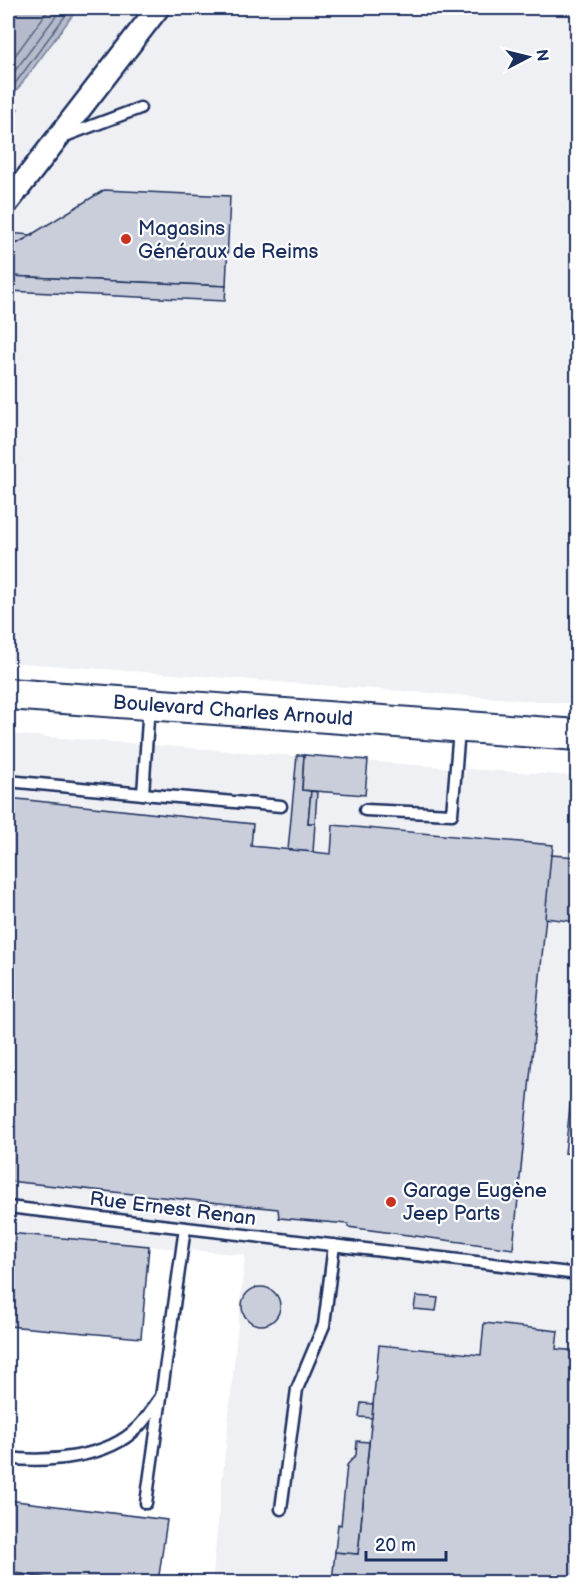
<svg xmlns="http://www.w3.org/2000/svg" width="585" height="1590" font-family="'Balsamiq Sans',sans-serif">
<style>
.built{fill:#eff0f4}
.water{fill:#b5bbca;stroke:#77839f;stroke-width:1.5}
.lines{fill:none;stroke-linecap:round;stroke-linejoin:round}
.shore{stroke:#596789;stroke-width:1.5}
.building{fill:#caceda;stroke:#1b2f5e;stroke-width:1.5}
.lane-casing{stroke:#1b2f5e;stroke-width:15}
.street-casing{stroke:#1b2f5e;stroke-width:26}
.secondary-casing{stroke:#1b2f5e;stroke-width:34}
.lane{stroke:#fff;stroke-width:10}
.street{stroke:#fff;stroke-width:21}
.secondary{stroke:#fff;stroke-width:30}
.poi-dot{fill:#c8321e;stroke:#fff;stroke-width:2}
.labels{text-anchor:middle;stroke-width:4.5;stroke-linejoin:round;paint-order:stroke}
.poi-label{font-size:20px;fill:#1b2f5e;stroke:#fff;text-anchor:start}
.street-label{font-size:20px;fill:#1b2f5e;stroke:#fff}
</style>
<rect width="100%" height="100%" fill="#fff"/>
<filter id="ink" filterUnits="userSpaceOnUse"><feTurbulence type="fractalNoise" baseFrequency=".0167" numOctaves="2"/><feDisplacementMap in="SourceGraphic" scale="12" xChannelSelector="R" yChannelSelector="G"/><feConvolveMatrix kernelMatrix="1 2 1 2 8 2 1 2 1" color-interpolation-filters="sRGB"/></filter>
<g filter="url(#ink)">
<g class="built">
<path d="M8,8H577V704L8,662Z"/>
<path d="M8,734L468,769L577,776V1582H212L245,1255L8,1233Z"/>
</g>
<path class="water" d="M8,8H78L11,98L14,106L18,109L8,122Z"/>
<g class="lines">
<g class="shore">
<path d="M8,65L50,8"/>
<path d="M8,80L62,8"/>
<path d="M8,93L71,8"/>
</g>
</g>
<g class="building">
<path d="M104,190L230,196L226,286L8,276V251L11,247Z"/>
<path d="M8,233L32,235L18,243L8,242Z"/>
<path d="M8,276L226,286L225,301L8,291Z"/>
<path d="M297,755H304L302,790L311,791L308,823H315L313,852L288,850Z"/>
<path d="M304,755L368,760L365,795L302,790Z"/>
<path d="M311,791L317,792L315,823H308Z"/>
<path d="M8,798L253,824L251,846L313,852L331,854L333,825L553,845L513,1249L348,1227V1224L279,1218L278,1209L8,1181Z"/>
<path d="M551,855L578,857V922L545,918Z"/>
<path d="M578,1031V1155L565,1153Z"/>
<path d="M8,1233L149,1246L141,1338L8,1326Z"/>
<circle cx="261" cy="1306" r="19"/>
<path d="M416,1296L438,1298L436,1311L414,1309Z"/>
<path d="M484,1323L558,1331L556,1349L578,1351V1582H332L335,1552L358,1554L379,1345L481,1355Z"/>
<path d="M361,1403L373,1404L372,1418L359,1417Z"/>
<path d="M357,1441L369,1442L358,1554L335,1552L338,1524L341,1525L347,1465L356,1455Z"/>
<path d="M8,1500L167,1520L158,1582H72L8,1572Z"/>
<path d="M8,1572L72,1582H8Z"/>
</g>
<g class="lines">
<g class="lane-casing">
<g id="lane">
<path d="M65,136L140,108"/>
<path d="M8,781L143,794L149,705"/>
<path d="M143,794L281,806"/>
<path d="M365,810L452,814L459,730"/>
<path d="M8,1207L578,1274"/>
<path d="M8,1458C46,1463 108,1458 137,1428C146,1420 152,1408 160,1398"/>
<path d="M146,1503L185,1228"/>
<path d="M281,1509L297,1389L324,1325L334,1245"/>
</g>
</g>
<g class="street-casing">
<path id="street" d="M8,202L158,8"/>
</g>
<g class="secondary-casing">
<path id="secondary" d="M8,694L578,735"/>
</g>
<use href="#lane" class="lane"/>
<use href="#street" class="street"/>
<use href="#secondary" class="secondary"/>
</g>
</g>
<g class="poi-dot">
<circle cx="126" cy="239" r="6"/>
<circle cx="391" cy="1202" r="6"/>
</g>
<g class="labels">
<g class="poi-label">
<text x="138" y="235">Magasins<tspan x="138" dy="23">Généraux de Reims</tspan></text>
<text x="403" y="1197">Garage Eugène<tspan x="403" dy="23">Jeep Parts</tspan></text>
</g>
<g class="street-label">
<text transform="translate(233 710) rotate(4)" y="7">Boulevard Charles Arnould</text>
<text transform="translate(173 1208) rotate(7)" y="7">Rue Ernest Renan</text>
</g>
</g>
<rect width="585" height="1590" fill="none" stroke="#fff" stroke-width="30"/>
<rect x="15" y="15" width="555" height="1560" fill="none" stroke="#1b2f5e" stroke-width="2" filter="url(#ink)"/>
<g transform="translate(528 57) rotate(83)" stroke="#ffffff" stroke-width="4.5" paint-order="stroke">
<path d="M0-4.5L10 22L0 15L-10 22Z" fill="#1b2f5e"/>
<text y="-9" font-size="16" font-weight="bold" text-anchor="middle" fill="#1b2f5e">N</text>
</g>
<path d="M366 1551v9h80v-9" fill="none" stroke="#1b2f5e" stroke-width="3"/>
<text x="375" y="1551" font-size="18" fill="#1b2f5e" stroke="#ffffff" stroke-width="4.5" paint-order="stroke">20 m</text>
</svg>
